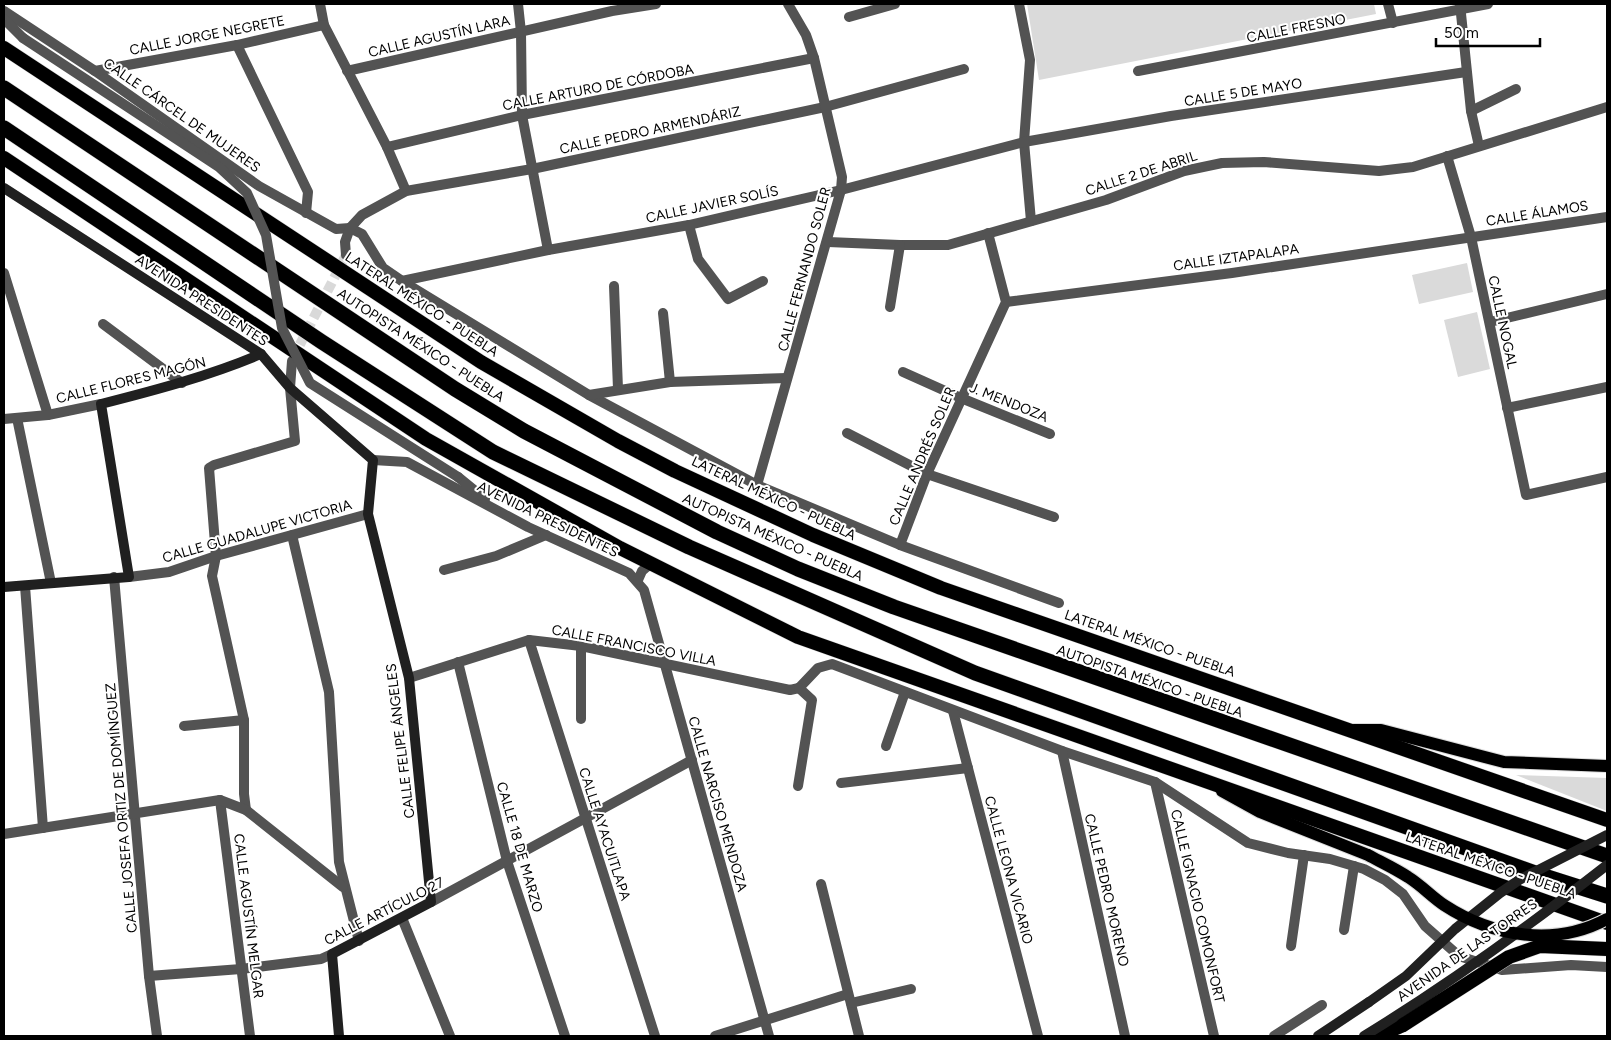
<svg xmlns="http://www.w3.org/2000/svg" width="1611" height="1040" font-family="Figtree,sans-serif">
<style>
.green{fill:#dadada}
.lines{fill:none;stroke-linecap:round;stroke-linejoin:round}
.minor-tunnel{stroke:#d9d9d9;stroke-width:10;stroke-dasharray:10 5;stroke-linecap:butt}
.primary-casing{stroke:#dbdbdb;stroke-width:14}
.trunk-casing{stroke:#dbdbdb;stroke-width:15}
.motorway-casing{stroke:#dbdbdb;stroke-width:16}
.minor{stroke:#535353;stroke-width:10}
.secondary{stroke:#202020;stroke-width:10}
.primary{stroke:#000;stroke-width:12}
.trunk{stroke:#000;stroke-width:14}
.motorway{stroke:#000;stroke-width:15}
.primary-bridge-casing{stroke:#dbdbdb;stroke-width:14;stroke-linecap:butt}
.trunk-bridge-casing{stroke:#dbdbdb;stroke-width:15;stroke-linecap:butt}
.minor-bridge{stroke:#535353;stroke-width:10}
.secondary-bridge{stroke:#202020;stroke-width:10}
.primary-bridge{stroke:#000;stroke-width:12}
.trunk-bridge{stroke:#000;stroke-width:14}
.labels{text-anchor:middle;stroke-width:4;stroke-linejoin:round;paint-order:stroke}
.street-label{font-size:14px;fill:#000;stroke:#fff}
</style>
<rect width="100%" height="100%" fill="#fff"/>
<g class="green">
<path d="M1027,4H1374L1376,14L1039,80Z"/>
<path d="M1467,263L1473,292L1419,304L1412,275Z"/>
<path d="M1477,312L1490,369L1458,377L1444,320Z"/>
<path d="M1516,775L1607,778V811Z"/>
</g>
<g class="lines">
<path class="minor-tunnel" d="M293,358L346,255"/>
<g class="primary-casing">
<g id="primary">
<path d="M1354,730H1381L1504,762L1607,766"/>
<path d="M1222,791L1260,812L1368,855"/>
</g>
</g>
<g class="trunk-casing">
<g id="trunk">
<path d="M4,48L481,362L618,441L675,471L813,535L941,588L1607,820"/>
<path d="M4,158L426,439L620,548L798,637L1607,923"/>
<path d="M1378,1036L1403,1025"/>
</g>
</g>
<g class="motorway-casing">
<g id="motorway">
<path d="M4,88L455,389L524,431L717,532L798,569L894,607L1607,856"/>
<path d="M4,128L322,342L493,452L689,547L975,673L1541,875L1607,896"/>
</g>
</g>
<g class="minor">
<path d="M320,4L324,25L387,147L406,191"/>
<path d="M518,4L521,32L522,115L548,250"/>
<path d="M1019,4L1030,60L1024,142L1031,221"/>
<path d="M1388,4L1393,23"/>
<path d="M1460,4L1471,111L1479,146"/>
<path d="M4,11L95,71L259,186L336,229L350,228"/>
<path d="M849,17L895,4"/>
<path d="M4,19L23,38"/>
<path d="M237,45L308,192L306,213"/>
<path d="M95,71L237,45L324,25"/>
<path d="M347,71L612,11L656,4"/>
<path d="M1138,71L1488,4"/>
<path d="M1471,111L1516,89"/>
<path d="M387,147L522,115L814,58"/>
<path d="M1447,156L1471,237L1526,495L1607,477"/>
<path d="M689,225L698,259L728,299L763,281"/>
<path d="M350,228L362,234L383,268L402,281L589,395L757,485L900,545L1059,603"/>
<path d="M828,242L900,245H948L1106,200L1184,171L1222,163L1264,162L1379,171L1413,167L1607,107"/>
<path d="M346,255L345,242L350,228L362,215L406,191L532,169L825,107L964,69"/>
<path d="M4,273L48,415"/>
<path d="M402,281L548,250L689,225L841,190L1024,142L1171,116L1466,72"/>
<path d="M614,286L618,389"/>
<path d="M1006,302L1232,273L1607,217"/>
<path d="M890,307L900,245"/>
<path d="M663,313L670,382"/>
<path d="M1490,322L1607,294"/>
<path d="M103,324L182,383"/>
<path d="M903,372L961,398L1050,434"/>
<path d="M589,395L670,382L787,378"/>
<path d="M1507,408L1607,387"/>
<path d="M17,418L51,583"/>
<path d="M4,419L48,415L101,404"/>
<path d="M847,433L927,474L1054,517"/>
<path d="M373,460L407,462L528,527L629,573L644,590L769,1036"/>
<path d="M458,477L485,499"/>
<path d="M757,485L841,190L842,177L814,58L806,35L788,4"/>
<path d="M292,535L329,692L339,862L359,941"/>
<path d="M900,545L927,474L1006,302L988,233"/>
<path d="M444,570L496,556L546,535"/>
<path d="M114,577L149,976L157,1036"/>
<path d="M129,577L169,572L216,556L368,514"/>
<path d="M638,580L642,571L650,564"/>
<path d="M25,586L43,828"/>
<path d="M529,640L655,1036"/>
<path d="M458,662L507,861L565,1036"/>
<path d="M409,678L529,640L581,646L790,690L799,688"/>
<path d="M799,688L818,668L832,664L1062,751L1155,782L1248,843L1288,853L1330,859L1364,869L1385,880L1403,894L1425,926L1459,956L1502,970L1571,965L1607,967"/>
<path d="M953,711L1038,1036"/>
<path d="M581,719V646"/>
<path d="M184,726L244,720"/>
<path d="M886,746L905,692"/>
<path d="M1062,751L1125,1036"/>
<path d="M1155,782L1214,1036"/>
<path d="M841,783L968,768"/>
<path d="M798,786L812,700L799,688"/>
<path d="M220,800L250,1036"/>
<path d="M246,810L244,794V720L212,576L216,556L209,468L214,465L295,441L290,388L292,361"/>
<path d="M4,834L220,800L246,810L343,887"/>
<path d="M821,884L859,1036"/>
<path d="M431,902L692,760"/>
<path d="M402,918L450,1036"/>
<path d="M1344,930L1354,866"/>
<path d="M1291,946L1304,855"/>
<path d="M149,976L241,969L321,959L332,954"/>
<path d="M851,1003L911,989"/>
<path d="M715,1036L848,994"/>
<path d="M1274,1036L1322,1005"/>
</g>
<g class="secondary">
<path d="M4,188L261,354L290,388L373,460L368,514L409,678L431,902L332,954L339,1036"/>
<path d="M4,587L129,577L101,404C156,390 209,376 261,354"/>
<path d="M1318,1036L1369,1002"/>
</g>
<use href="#primary" class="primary"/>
<use href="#trunk" class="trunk"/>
<use href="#motorway" class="motorway"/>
<g class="primary-bridge-casing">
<path id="primary-bridge" d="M1368,855C1381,862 1396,869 1408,877C1421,885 1432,897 1444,905C1493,937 1555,947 1607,919"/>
</g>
<g class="trunk-bridge-casing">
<path id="trunk-bridge" d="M1403,1025L1509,957L1540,946L1607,949"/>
</g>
<path class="minor-bridge" d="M23,38L219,167L247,193L266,235L282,328L310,383L458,477"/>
<g class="secondary-bridge">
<path d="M1369,1002L1406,976L1455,929L1500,893L1519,880L1607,835"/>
<path d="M1364,1036C1449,984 1529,926 1607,865"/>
</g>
<use href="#primary-bridge" class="primary-bridge"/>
<use href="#trunk-bridge" class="trunk-bridge"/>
</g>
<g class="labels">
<g class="street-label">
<text transform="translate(1296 28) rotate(-11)" y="5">CALLE FRESNO</text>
<text transform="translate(207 35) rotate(-11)" y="5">CALLE JORGE NEGRETE</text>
<text transform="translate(439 36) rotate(-13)" y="5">CALLE AGUSTÍN LARA</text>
<text transform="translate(598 87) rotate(-11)" y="5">CALLE ARTURO DE CÓRDOBA</text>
<text transform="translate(1243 92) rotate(-9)" y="5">CALLE 5 DE MAYO</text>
<text transform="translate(182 115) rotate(35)" y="5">CALLE CÁRCEL DE MUJERES</text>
<text transform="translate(650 130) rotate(-12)" y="5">CALLE PEDRO ARMENDÁRIZ</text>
<text transform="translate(1141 173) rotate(-18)" y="5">CALLE 2 DE ABRIL</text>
<text transform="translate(712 204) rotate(-12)" y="5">CALLE JAVIER SOLÍS</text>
<text transform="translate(1537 213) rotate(-9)" y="5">CALLE ÁLAMOS</text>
<text transform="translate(1236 257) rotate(-8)" y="5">CALLE IZTAPALAPA</text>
<text transform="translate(804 269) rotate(-75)" y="5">CALLE FERNANDO SOLER</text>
<text transform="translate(202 300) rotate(33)" y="5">AVENIDA PRESIDENTES</text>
<text transform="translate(422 304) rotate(33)" y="5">LATERAL MÉXICO - PUEBLA</text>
<text transform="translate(1503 322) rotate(78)" y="5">CALLE NOGAL</text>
<text transform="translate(421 345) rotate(33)" y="5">AUTOPISTA MÉXICO - PUEBLA</text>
<text transform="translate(131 380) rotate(-14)" y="5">CALLE FLORES MAGÓN</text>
<text transform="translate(1009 402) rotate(22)" y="5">J. MENDOZA</text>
<text transform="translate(922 456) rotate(-67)" y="5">CALLE ANDRÉS SOLER</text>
<text transform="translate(774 498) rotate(25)" y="5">LATERAL MÉXICO - PUEBLA</text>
<text transform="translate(548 519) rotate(26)" y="5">AVENIDA PRESIDENTES</text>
<text transform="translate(257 531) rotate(-16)" y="5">CALLE GUADALUPE VICTORIA</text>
<text transform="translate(773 537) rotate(24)" y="5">AUTOPISTA MÉXICO - PUEBLA</text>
<text transform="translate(1150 643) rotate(19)" y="5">LATERAL MÉXICO - PUEBLA</text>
<text transform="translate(634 645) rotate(11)" y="5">CALLE FRANCISCO VILLA</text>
<text transform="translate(1150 681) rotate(19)" y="5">AUTOPISTA MÉXICO - PUEBLA</text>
<text transform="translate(400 741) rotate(-97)" y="5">CALLE FELIPE ÁNGELES</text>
<text transform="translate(718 804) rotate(74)" y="5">CALLE NARCISO MENDOZA</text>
<text transform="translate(121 808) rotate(-95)" y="5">CALLE JOSEFA ORTIZ DE DOMÍNGUEZ</text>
<text transform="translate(605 834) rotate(72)" y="5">CALLE AYACUITLAPA</text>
<text transform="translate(520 847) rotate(74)" y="5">CALLE 18 DE MARZO</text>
<text transform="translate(1491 865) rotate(19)" y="5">LATERAL MÉXICO - PUEBLA</text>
<text transform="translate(1009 870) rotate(75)" y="5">CALLE LEONA VICARIO</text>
<text transform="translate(1107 890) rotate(77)" y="5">CALLE PEDRO MORENO</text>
<text transform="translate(1198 906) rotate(77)" y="5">CALLE IGNACIO COMONFORT</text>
<text transform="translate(384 911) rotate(-27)" y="5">CALLE ARTÍCULO 27</text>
<text transform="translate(249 916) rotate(83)" y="5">CALLE AGUSTÍN MELGAR</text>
<text transform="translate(1467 950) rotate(-35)" y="5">AVENIDA DE LAS TORRES</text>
</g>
</g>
<rect width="1611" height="1040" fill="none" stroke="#000000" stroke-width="10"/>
<path d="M1436 38v8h104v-8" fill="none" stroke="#000000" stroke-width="2.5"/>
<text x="1444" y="38" font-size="15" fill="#000000" stroke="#ffffff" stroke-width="4" paint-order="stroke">50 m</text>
</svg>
